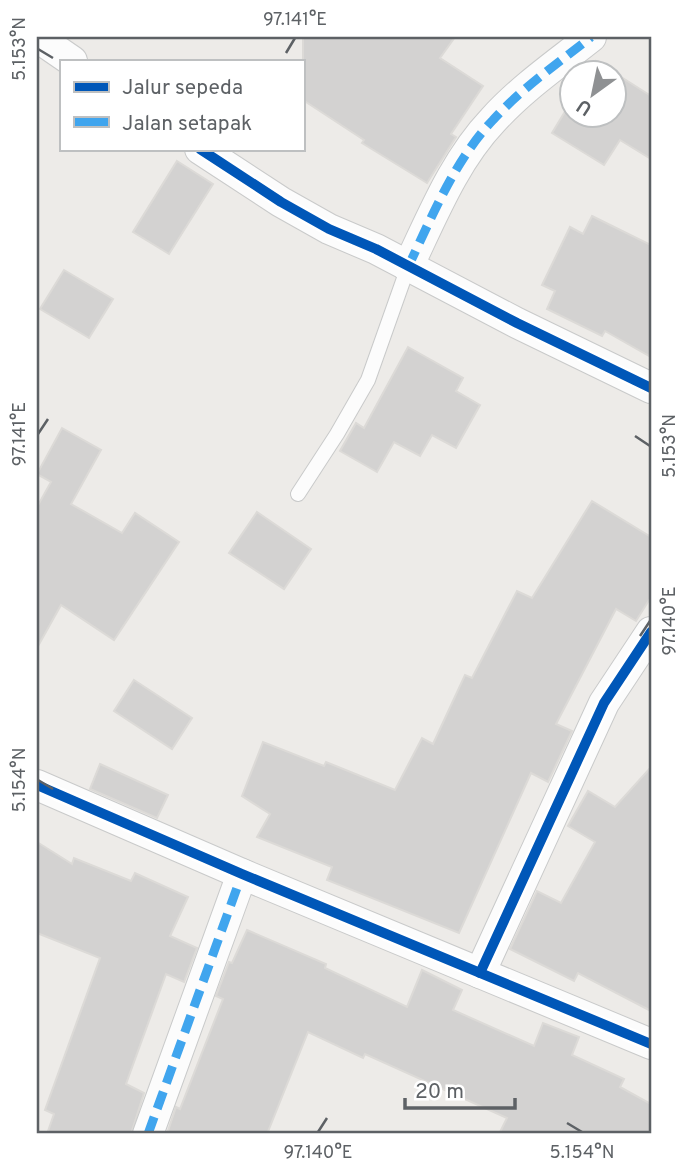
<svg xmlns="http://www.w3.org/2000/svg" width="688" height="1171" font-family="Overpass,sans-serif">
<style>
.building{fill:#d3d2d1;stroke:#dcdad7;stroke-width:2}
.lines{fill:none;stroke-linecap:round;stroke-linejoin:round}
.lane-casing{stroke:#c9caca;stroke-width:16}
.street-casing{stroke:#c9caca;stroke-width:32}
.lane{stroke:#fcfcfc;stroke-width:14}
.street{stroke:#fcfcfc;stroke-width:30}
.quiet{stroke:#40a5ee;stroke-width:9;stroke-dasharray:18 9;stroke-linecap:butt}
.cycleway-casing{stroke:#fff;stroke-width:15}
.cycleway{stroke:#0057b8;stroke-width:10}
.ticks{fill:none;stroke:#5d6165;stroke-width:2.5}
.neatline{fill:none;stroke:#5d6165;stroke-width:2.5}
.ticks-label{font-size:18px;text-anchor:middle;fill:#5d6165}
</style>
<rect width="100%" height="100%" fill="#edebe8"/>
<g class="building">
<path d="M303,37H455L440,58L483,86L451,134L456,137L427,183L362,143L364,140L303,100Z"/>
<path d="M596,61L651,96V159L620,140L604,165L552,133L572,100V116H614V74H589Z"/>
<path d="M177,161L213,184L169,254L133,232Z"/>
<path d="M592,216L651,245V357L605,331L602,336L547,309L555,291L542,285L570,227L583,234Z"/>
<path d="M64,270L113,299L89,338L40,309Z"/>
<path d="M408,347L463,378L456,391L480,405L456,448L432,435L420,456L394,442L377,472L340,451L356,423L364,428Z"/>
<path d="M62,428L101,450L71,504L122,533L135,513L179,542L114,640L61,605L37,648V507L51,482L37,474Z"/>
<path d="M592,501L651,537V597L636,621L616,609L556,724L572,731L548,782L531,773L459,933L327,880L332,867L257,837L270,814L242,796L263,742L324,766L326,762L395,790L422,738L433,744L465,675L472,678L517,591L532,598Z"/>
<path d="M257,512L311,549L284,589L229,553Z"/>
<path d="M134,680L192,718L172,749L114,711Z"/>
<path d="M100,764L168,795L157,818L90,789Z"/>
<path d="M651,767V1011L578,973L574,981L510,949L537,891L561,903L595,842L568,826L588,791L615,807Z"/>
<path d="M37,842L72,864L74,858L131,881L135,873L188,897L170,936L197,948L184,982L166,974L126,1084L144,1093L131,1134H47L54,1114L45,1110L100,958L37,933Z"/>
<path d="M247,930L326,964L325,968L407,1007L422,970L462,990L453,1010L534,1046L543,1023L579,1037L572,1055L624,1079L620,1087L651,1104V1134H499L507,1118L365,1054L363,1058L308,1032L267,1134H167L176,1107L180,1109L223,999L216,996L229,962L232,963Z"/>
</g>
<g class="lines">
<g class="lane-casing">
<path id="lane" d="M298,494L337,434L368,380L408,267"/>
</g>
<g class="street-casing">
<g id="street">
<path d="M37,37L72,61"/>
<path d="M200,149L281,202L329,229L376,249L517,323L651,388"/>
<path d="M408,267C432,217 454,161 493,120C522,88 557,64 591,37"/>
<path d="M37,785L242,874L651,1044"/>
<path d="M480,973L604,703L651,632"/>
<path d="M148,1134L242,874"/>
</g>
</g>
<use href="#lane" class="lane"/>
<use href="#street" class="street"/>
<g class="quiet">
<path d="M408,267C432,217 454,161 493,120C522,88 557,64 591,37"/>
<path d="M148,1134L242,874"/>
</g>
<g class="cycleway-casing">
<g id="cycleway">
<path d="M200,149L281,202L329,229L376,249L517,323L651,388"/>
<path d="M37,785L242,874L651,1044"/>
<path d="M480,973L604,703L651,632"/>
</g>
</g>
<use href="#cycleway" class="cycleway"/>
</g>
<path class="ticks" d="M38,49L53,58M286,53L295,38M38,434L48,419M635,436L650,446M640,636L650,621M38,780L53,789M567,1123L582,1132M318,1132L327,1118"/>
<rect width="688" height="1171" fill="none" stroke="#ffffff" stroke-width="77"/>
<rect x="60" y="60" width="245" height="91" fill="#ffffff" stroke="#bec0c1" stroke-width="2"/>
<rect x="74" y="82" width="35" height="10" fill="#0057b8" stroke="#bec0c1" stroke-width="2"/>
<text x="122" y="94" font-size="21" fill="#5d6165">Jalur sepeda</text>
<rect x="74" y="117" width="35" height="10" fill="#40a5ee" stroke="#bec0c1" stroke-width="2"/>
<text x="122" y="130" font-size="21" fill="#5d6165">Jalan setapak</text>
<g transform="translate(593 94) rotate(213)"><circle r="33" fill="#ffffff" stroke="#bec0c1" stroke-width="2"/>
<path d="M0-5L12 26L0 18L-12 26Z" fill="#8f9193"/>
<text y="-10" font-size="19" font-weight="bold" text-anchor="middle" fill="#5d6165">U</text>
</g>
<path d="M405 1098v10h110v-10" fill="none" stroke="#5d6165" stroke-width="3.5"/>
<text x="415" y="1098" font-size="21" fill="#5d6165" stroke="#ffffff" stroke-width="5" paint-order="stroke">20 m</text>
<rect x="38" y="38" width="612" height="1094" class="neatline"/>
<g class="ticks-label">
<text x="295" y="25">97.141°E</text>
<text transform="translate(19 49) rotate(-90)" y="6">5.153°N</text>
<text transform="translate(19 434) rotate(-90)" y="6">97.141°E</text>
<text transform="translate(669 446) rotate(-90)" y="6">5.153°N</text>
<text transform="translate(669 621) rotate(-90)" y="6">97.140°E</text>
<text transform="translate(19 780) rotate(-90)" y="6">5.154°N</text>
<text x="318" y="1158">97.140°E</text>
<text x="582" y="1158">5.154°N</text>
</g>
</svg>
